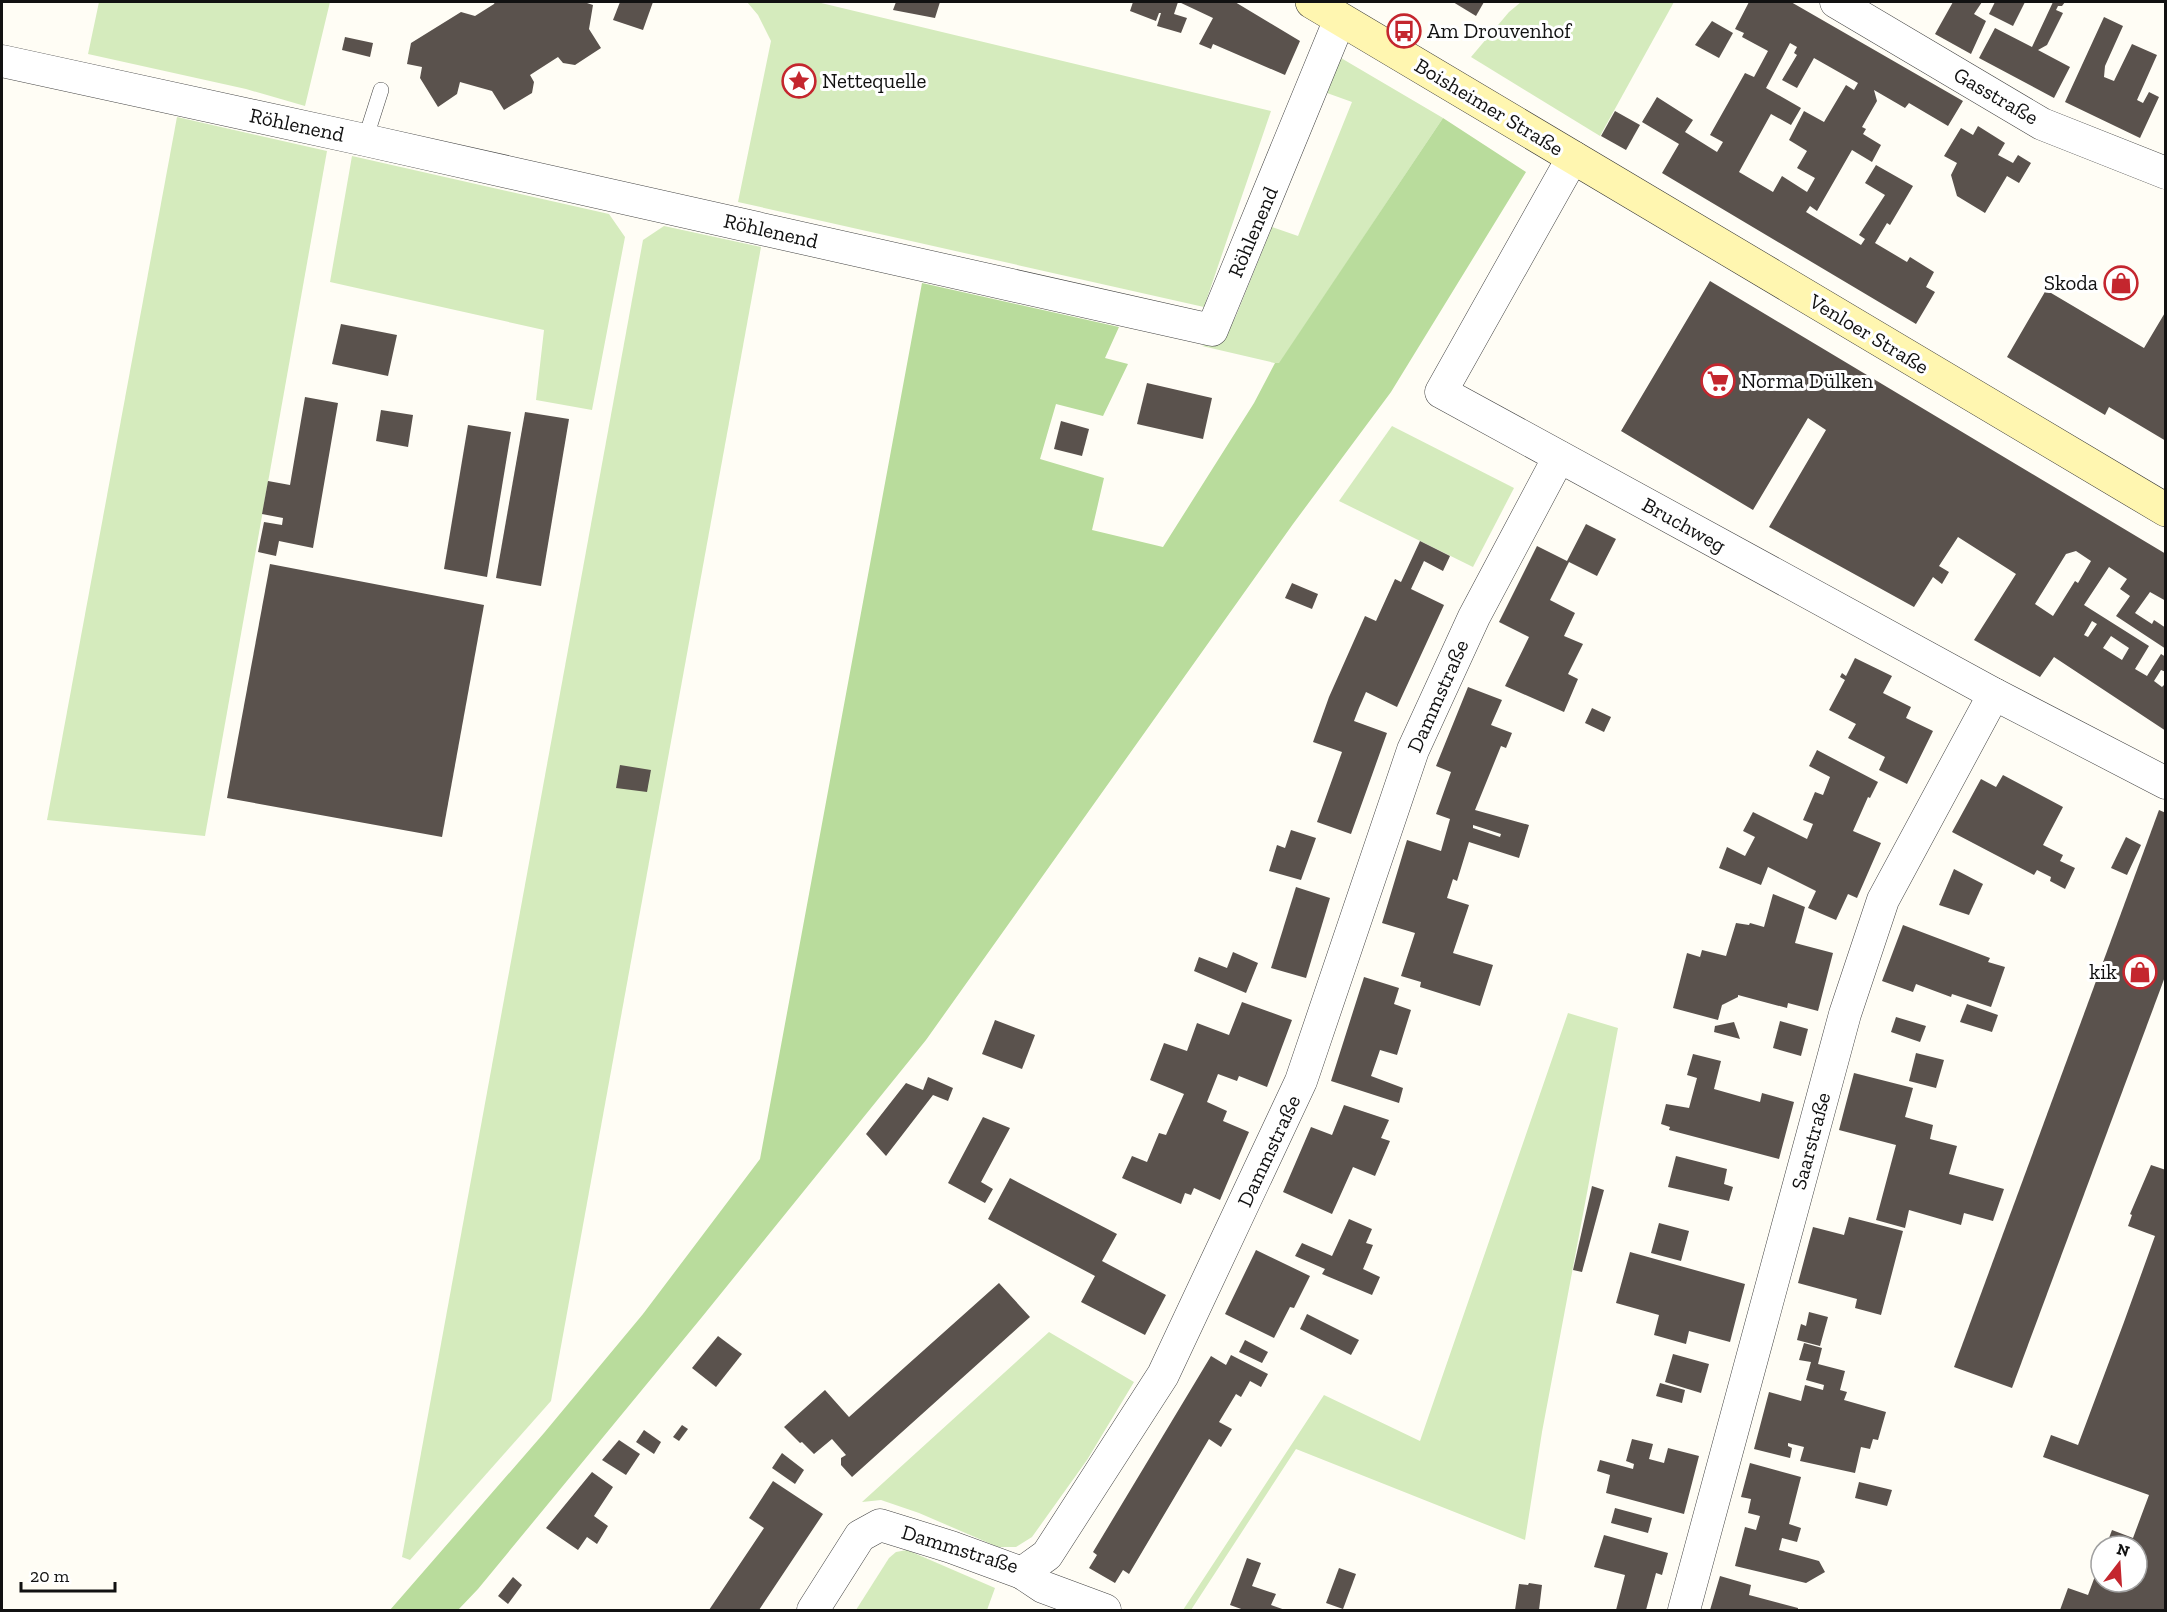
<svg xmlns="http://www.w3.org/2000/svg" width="2167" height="1612" font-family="'Zilla Slab',serif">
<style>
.green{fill:#d5ebbd}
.forest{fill:#b9dc9c}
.building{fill:#5a524d;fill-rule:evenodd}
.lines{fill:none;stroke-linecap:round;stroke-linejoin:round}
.lane-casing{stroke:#444;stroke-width:16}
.street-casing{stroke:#444;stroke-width:33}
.secondary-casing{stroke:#333;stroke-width:34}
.lane{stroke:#fff;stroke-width:15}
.street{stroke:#fff;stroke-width:32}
.secondary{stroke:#fff6b0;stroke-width:33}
.labels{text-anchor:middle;stroke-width:6;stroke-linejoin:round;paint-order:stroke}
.poi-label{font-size:21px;fill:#111;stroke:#fff;text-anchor:start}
.street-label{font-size:21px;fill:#111;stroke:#fff}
</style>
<rect width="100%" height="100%" fill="#fffdf5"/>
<g class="green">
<path d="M99,2H330L305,106L246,89L88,54Z"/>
<path d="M747,2H817L1271,111L1204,307L738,202L771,41L758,15Z"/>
<path d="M1521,2H1674L1600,136L1471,57L1509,12Z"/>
<path d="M1341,58L1443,118L1279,364L1202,346L1224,338L1236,316L1272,227L1298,236L1352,102L1327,93Z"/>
<path d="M177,117L327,151L205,836L47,820Z"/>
<path d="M352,156L609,214L625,237L592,410L536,400L544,330L330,282Z"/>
<path d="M664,226L761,247L551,1401L410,1560L402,1557L643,240Z"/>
<path d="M1392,426L1514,488L1473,567L1339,501Z"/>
<path d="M1568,1013L1618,1028L1542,1432L1525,1540L1296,1449L1191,1610H1183L1324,1395L1420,1441Z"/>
<path d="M1049,1332L1134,1382L1087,1460L1032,1537L1016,1547H998L919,1513L881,1500L862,1502Z"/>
<path d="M907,1550L995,1588L987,1610H856L889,1558L896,1552Z"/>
</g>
<path class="forest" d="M1443,118L1526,172L1391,392L1293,524L926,1040L702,1317L478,1589L458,1610H390L544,1433L643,1314L760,1159L922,283L1119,327L1105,358L1128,364L1103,416L1056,404L1040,459L1104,478L1092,530L1163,547L1254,403L1275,363H1279Z"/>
<g class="building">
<path d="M495,2H584L593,5L589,29L601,48L575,65L563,63L558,57L530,75L534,82L532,93L504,110L492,91L460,82L457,94L438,107L420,78L422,67L407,64L411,43L461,12L475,16L494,4Z"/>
<path d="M620,2H653L643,30L613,20Z"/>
<path d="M896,2H940L935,18L893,10Z"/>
<path d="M1133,2H1178L1174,14L1187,18L1181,33L1157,26L1161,13H1159L1156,21L1130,11Z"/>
<path d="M1179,2H1235L1300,41L1285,75L1213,44L1211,49L1199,44L1213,18Z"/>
<path d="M1453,2H1484L1476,16Z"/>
<path d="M1749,2H1791L1963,101L1948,126L1909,103L1905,108L1874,90L1877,101L1862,127L1866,129L1863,134L1881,145L1872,162L1852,150L1817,211L1810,206L1806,212L1861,245L1865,239L1859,235L1885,195L1865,183L1876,165L1913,186L1890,225L1887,223L1875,243L1907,262L1910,257L1934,272L1926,287L1935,292L1916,324L1662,173L1679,144L1642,122L1657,97L1693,120L1685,132L1717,152L1723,142L1710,135L1745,73L1754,77L1768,51L1742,37L1744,33L1735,29ZM1790,43L1797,47L1794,53L1797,55L1782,80L1797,88L1814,58L1858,83L1854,90L1846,85L1824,122L1804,111L1789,140L1807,151L1797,168L1815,178L1807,192L1782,176L1773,192L1739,172L1771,114L1791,125L1801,108L1766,88Z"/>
<path d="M1953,2H1982L1974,14L1986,21L1971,54L1935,34Z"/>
<path d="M1995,2H2025L2013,26L1989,14Z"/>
<path d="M2053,2H2065L2062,6H2058L2056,10L2063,13L2047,45L2038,50L2070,67L2054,98L1979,58L1995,28L2032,47Z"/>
<path d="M2104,17L2123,26L2105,66L2104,77L2114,81L2132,44L2157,55L2137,100L2143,103L2149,92L2159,97L2140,138L2065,102Z"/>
<path d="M1712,21L1733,33L1719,58L1695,45Z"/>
<path d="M345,37L373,43L370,57L342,50Z"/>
<path d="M1615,111L1640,125L1626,150L1601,136Z"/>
<path d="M1978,126L2005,143L1998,155L2013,163L2018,155L2031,163L2019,183L2007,176L1985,213L1957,196L1951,175L1957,163L1944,156L1961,128L1973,135Z"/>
<path d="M1710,281L2166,554V601L2150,592L2135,613L2152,624L2154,620L2166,628V649L2116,616L2130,596L2120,589L2127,579L2109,567L2084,605L2149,646L2135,669L2147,676L2161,654L2166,657V672L2161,670L2154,681L2162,687L2166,683V731L2054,657L2040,677L1974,640L2016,574L1958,537L1939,566L1949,572L1942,584L1933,577L1914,607L1769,527L1826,430L1808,418L1753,510L1621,431ZM2076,551L2091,561L2078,583L2075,581L2053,616L2035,604L2066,554ZM2092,621L2097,624L2088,637L2084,635ZM2111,636L2129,648L2122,660L2103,648Z"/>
<path d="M2046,290L2144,348L2166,311V441L2109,407L2105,415L2007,357Z"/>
<path d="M341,324L397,335L388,376L332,364Z"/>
<path d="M1147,383L1212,398L1203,439L1137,424Z"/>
<path d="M305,397L338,403L313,548L279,541L276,556L258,552L264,522L282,525L283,518L262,514L268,481L290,485Z"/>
<path d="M381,410L413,415L408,447L376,441Z"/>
<path d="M525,412L569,419L541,586L496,578Z"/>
<path d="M1061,421L1089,429L1082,456L1054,449Z"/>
<path d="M468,425L511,432L487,577L444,569Z"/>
<path d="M1586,524L1616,539L1597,576L1569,562L1550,600L1575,613L1564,636L1583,644L1568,674L1578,679L1564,712L1505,686L1529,637L1499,622L1537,546L1567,561Z"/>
<path d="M1420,541L1450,556L1443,571L1424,561L1411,589L1444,605L1397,707L1366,692L1359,708L1354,721L1387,733L1351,834L1317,822L1342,752L1313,742L1329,697L1365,616L1376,621L1395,579L1401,582Z"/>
<path d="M270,564L484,605L442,837L227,798Z"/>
<path d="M1292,583L1318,594L1312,609L1285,598Z"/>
<path d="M1855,658L1892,676L1883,693L1911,707L1906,718L1933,731L1907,784L1879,770L1885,757L1848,738L1856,724L1829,710L1845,680L1840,677L1842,673L1846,676Z"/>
<path d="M1468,687L1502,700L1491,725L1512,733L1506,748L1501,746L1475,810L1529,825L1519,858L1469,842L1457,881L1453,879L1447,898L1469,905L1453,953L1493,965L1480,1006L1420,987L1421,982L1401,976L1415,933L1382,923L1407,840L1441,851L1450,819L1436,814L1451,772L1436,766ZM1473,825L1501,834L1500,837L1473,828Z"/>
<path d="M1592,708L1611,717L1604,732L1585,723Z"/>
<path d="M1817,750L1878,782L1870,798L1868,797L1853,831L1881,843L1857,898L1848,894L1836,920L1808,908L1816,891L1768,867L1761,885L1719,868L1727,847L1745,856L1755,837L1743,831L1753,812L1807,839L1813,824L1803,820L1815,792L1823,795L1830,777L1809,766Z"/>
<path d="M620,765L651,770L647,792L616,788Z"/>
<path d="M2003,775L2063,807L2043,845L2063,855L2060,861L2075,868L2065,889L2050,881L2051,877L2037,870L2034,875L1952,832L1981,779L1996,787Z"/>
<path d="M2159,810L2166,813V974L2012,1388L1954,1367Z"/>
<path d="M1291,830L1316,838L1301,880L1269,871L1277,845L1285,848Z"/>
<path d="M2126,837L2141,845L2127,875L2111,868Z"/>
<path d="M1954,869L1983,884L1969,915L1939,905Z"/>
<path d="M1296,887L1330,898L1306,978L1271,968Z"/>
<path d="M1773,894L1805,907L1795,943L1833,953L1818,1011L1788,1003L1787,1008L1738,995V997L1722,1005L1718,1020L1673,1008L1687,953L1700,957L1702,950L1726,956L1736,923L1749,925L1750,923L1764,927Z"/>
<path d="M1903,925L1990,958L1988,962L2005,967L1991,1007L1952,994L1951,997L1916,984L1913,992L1882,981Z"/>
<path d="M1233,952L1258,963L1246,993L1194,971L1199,957L1227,968Z"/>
<path d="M1364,977L1399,988L1394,1004L1411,1010L1397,1055L1380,1050L1371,1076L1403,1088L1399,1103L1331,1081Z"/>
<path d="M1242,1002L1292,1020L1267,1087L1239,1076L1237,1081L1218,1074L1207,1102L1227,1111L1223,1121L1249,1132L1220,1200L1194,1188L1191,1195L1185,1193L1181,1204L1122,1178L1132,1156L1147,1162L1159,1133L1166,1135L1184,1094L1150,1080L1164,1043L1187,1051L1197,1023L1229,1035Z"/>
<path d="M1967,1004L1998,1015L1992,1032L1960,1022Z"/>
<path d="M1896,1017L1926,1026L1920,1042L1891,1032Z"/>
<path d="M995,1020L1035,1035L1022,1069L982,1054Z"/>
<path d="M1780,1021L1808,1029L1801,1056L1773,1048Z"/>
<path d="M1734,1022L1740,1039L1714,1032L1715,1026Z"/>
<path d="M1916,1053L1944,1060L1936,1088L1909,1081Z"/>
<path d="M1693,1054L1721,1061L1714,1089L1760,1102L1762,1093L1794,1102L1779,1159L1669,1130L1670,1127L1661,1124L1666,1104L1689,1108L1697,1078L1687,1075Z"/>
<path d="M1854,1073L1913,1088L1905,1117L1933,1125L1930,1139L1957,1146L1949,1174L2004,1189L1993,1221L1964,1213L1961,1225L1909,1210L1905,1228L1876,1220L1896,1145L1839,1130Z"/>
<path d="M928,1077L953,1088L948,1101L933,1095L886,1156L866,1134L906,1083L923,1090Z"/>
<path d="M1344,1105L1389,1120L1381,1138L1390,1141L1375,1176L1353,1167L1332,1214L1283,1192L1311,1127L1332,1135Z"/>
<path d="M983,1117L1010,1128L981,1182L993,1189L985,1203L948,1183Z"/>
<path d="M1676,1156L1727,1169L1724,1184L1733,1187L1729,1201L1668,1187Z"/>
<path d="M2151,1165L2166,1170V1610H2060L2068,1588L2088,1595L2101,1560V1582H2137V1546H2106L2112,1530L2133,1538L2149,1495L2043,1457L2051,1435L2078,1445L2124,1322L2155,1236L2128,1226L2132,1215L2130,1214Z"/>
<path d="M1010,1178L1117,1234L1102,1261L1166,1295L1145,1335L1081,1302L1095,1276L988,1219Z"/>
<path d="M1592,1186L1604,1190L1582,1272L1573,1270Z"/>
<path d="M1849,1217L1903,1231L1881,1315L1855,1308L1857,1299L1798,1283L1813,1227L1844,1235Z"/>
<path d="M1349,1219L1372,1229L1366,1243L1373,1245L1363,1269L1380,1277L1372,1295L1322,1274L1325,1269L1295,1256L1302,1243L1332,1256Z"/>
<path d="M1659,1223L1689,1231L1681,1261L1651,1253Z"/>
<path d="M1256,1250L1310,1276L1294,1308L1290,1307L1274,1338L1225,1314Z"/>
<path d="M1630,1252L1745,1284L1730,1342L1689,1331L1686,1344L1654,1335L1659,1315L1616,1303Z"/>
<path d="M999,1283L1030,1317L852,1477L841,1465V1458L846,1455L832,1439L814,1454L802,1442L800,1443L784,1427L825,1390L849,1417Z"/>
<path d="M1809,1312L1828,1317L1820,1346L1797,1340L1801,1324L1806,1326Z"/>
<path d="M1307,1314L1359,1340L1351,1355L1300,1329Z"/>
<path d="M718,1336L742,1354L716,1387L692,1368Z"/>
<path d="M1245,1340L1268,1352L1262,1363L1239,1352Z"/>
<path d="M1804,1343L1822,1348L1818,1364L1845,1371L1840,1390L1847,1392L1844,1400L1886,1412L1878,1440L1873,1439L1870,1449L1861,1447L1855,1473L1800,1461L1804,1447L1788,1443V1446L1792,1448L1790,1458L1754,1449L1769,1392L1801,1401L1805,1385L1823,1390L1824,1385L1806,1380L1811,1362L1799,1360Z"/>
<path d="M1673,1354L1709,1364L1701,1393L1665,1382Z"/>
<path d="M1231,1355L1268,1374L1261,1387L1250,1381L1241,1397L1236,1394L1219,1422L1232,1429L1221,1447L1209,1439L1129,1574L1123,1570L1115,1583L1089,1568L1097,1555L1093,1552L1211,1356L1226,1365Z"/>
<path d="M1660,1383L1685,1390L1682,1403L1656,1396Z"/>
<path d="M682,1425L688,1429L679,1441L673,1437Z"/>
<path d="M644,1430L661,1442L654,1454L636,1442Z"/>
<path d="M1632,1439L1653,1444L1649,1459L1664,1463L1668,1448L1699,1456L1684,1514L1606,1493L1610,1475L1597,1471L1600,1460L1633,1469L1634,1464L1626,1461Z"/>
<path d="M619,1440L640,1454L626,1475L602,1460Z"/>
<path d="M782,1453L804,1470L795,1484L772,1468Z"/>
<path d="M1750,1463L1801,1477L1789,1524L1801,1528L1797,1542L1782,1538L1779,1550L1819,1561L1825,1572L1806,1583L1735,1566L1745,1527L1756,1530L1760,1516L1748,1513L1751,1499L1741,1497Z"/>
<path d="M592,1472L613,1487L594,1516L608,1526L597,1544L587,1537L578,1550L546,1528Z"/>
<path d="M773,1481L823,1514L759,1610H709L764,1528L749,1518Z"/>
<path d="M1859,1482L1892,1490L1887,1506L1855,1498Z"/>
<path d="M1615,1508L1652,1518L1648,1533L1611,1523Z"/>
<path d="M1604,1535L1668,1553L1662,1575L1656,1573L1646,1610H1616L1625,1575L1594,1567Z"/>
<path d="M1247,1558L1261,1563L1252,1586L1276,1594L1271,1605L1285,1610H1244L1230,1605Z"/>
<path d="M1339,1568L1356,1574L1343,1609L1326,1603Z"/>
<path d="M1720,1576L1751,1585L1749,1595L1798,1608V1610H1710Z"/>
<path d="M513,1577L522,1585L508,1604L498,1596Z"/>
<path d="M1529,1583L1542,1585L1539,1610H1515L1519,1584L1528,1585Z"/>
</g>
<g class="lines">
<g class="lane-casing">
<path id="lane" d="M365,140L381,90"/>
</g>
<g class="street-casing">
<g id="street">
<path d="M1836,2L2042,124L2166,173"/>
<path d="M2,61L365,140L1212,330L1340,19"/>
<path d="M1573,157L1441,392L1994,694L2166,783"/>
<path d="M1022,1573L1047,1555L1163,1375L1301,1081L1413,750L1474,617L1559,457"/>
<path d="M813,1610L860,1536L880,1525L951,1547L1022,1573L1043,1587L1105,1610"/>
<path d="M1684,1610L1845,1014L1883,900L1994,694"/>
</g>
</g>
<g class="secondary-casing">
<path id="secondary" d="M1312,2L2166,510"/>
</g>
<use href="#lane" class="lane"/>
<use href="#street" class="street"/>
<use href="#secondary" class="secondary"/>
</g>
<defs>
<g id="bus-ring" transform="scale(1.725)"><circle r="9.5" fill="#fff" stroke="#c4262e" stroke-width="1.5"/><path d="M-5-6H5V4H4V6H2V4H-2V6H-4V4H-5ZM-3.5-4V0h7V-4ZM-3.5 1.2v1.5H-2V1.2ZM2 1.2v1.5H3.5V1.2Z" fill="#c4262e"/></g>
<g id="sight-ring" transform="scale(1.725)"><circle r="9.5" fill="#fff" stroke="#c4262e" stroke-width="1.5"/><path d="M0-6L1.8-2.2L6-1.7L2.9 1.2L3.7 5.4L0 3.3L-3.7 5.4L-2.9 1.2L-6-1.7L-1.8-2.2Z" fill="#c4262e"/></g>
<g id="shop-ring" transform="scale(1.725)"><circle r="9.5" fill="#fff" stroke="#c4262e" stroke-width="1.5"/><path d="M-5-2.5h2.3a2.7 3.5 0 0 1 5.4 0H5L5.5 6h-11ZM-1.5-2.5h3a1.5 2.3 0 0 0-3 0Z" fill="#c4262e"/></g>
<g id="supermarket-ring" transform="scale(1.725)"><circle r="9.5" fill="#fff" stroke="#c4262e" stroke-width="1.5"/><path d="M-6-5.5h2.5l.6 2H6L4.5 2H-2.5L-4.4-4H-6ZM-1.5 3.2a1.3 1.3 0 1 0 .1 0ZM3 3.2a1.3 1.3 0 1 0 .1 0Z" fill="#c4262e"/></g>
</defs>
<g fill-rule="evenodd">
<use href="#bus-ring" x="1404" y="31"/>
<use href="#sight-ring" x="799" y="81"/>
<use href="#shop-ring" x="2121" y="283"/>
<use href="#supermarket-ring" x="1718" y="381"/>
<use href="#shop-ring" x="2140" y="972"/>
</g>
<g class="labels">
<g class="poi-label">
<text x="1427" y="38">Am Drouvenhof</text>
<text x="822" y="88">Nettequelle</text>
<text x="2098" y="290" text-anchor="end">Skoda</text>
<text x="1741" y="388">Norma Dülken</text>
<text x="2117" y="979" text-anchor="end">kik</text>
</g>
<g class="street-label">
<text transform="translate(1996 96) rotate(30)" y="7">Gasstraße</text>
<text transform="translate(1489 107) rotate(31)" y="7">Boisheimer Straße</text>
<text transform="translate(297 125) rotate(12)" y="7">Röhlenend</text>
<text transform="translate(771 231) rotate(13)" y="7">Röhlenend</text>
<text transform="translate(1253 232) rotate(-67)" y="7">Röhlenend</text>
<text transform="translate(1869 334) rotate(31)" y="7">Venloer Straße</text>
<text transform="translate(1684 525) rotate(29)" y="7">Bruchweg</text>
<text transform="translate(1438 696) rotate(-66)" y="7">Dammstraße</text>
<text transform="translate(1811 1141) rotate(-75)" y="7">Saarstraße</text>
<text transform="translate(1269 1151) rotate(-65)" y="7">Dammstraße</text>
<text transform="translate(960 1549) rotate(17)" y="7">Dammstraße</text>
</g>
</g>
<rect width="2167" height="1612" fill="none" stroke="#111111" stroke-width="6"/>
<g transform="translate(2119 1564) rotate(17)"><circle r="28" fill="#ffffff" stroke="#a0a0a0" stroke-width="1.5"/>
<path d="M0-4.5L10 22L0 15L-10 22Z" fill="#c4262e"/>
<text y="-9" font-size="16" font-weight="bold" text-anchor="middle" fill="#111111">N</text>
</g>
<path d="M21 1582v9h94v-9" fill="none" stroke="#111111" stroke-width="3"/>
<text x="30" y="1582" font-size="18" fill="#111111" stroke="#ffffff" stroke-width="4.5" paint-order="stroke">20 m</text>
</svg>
